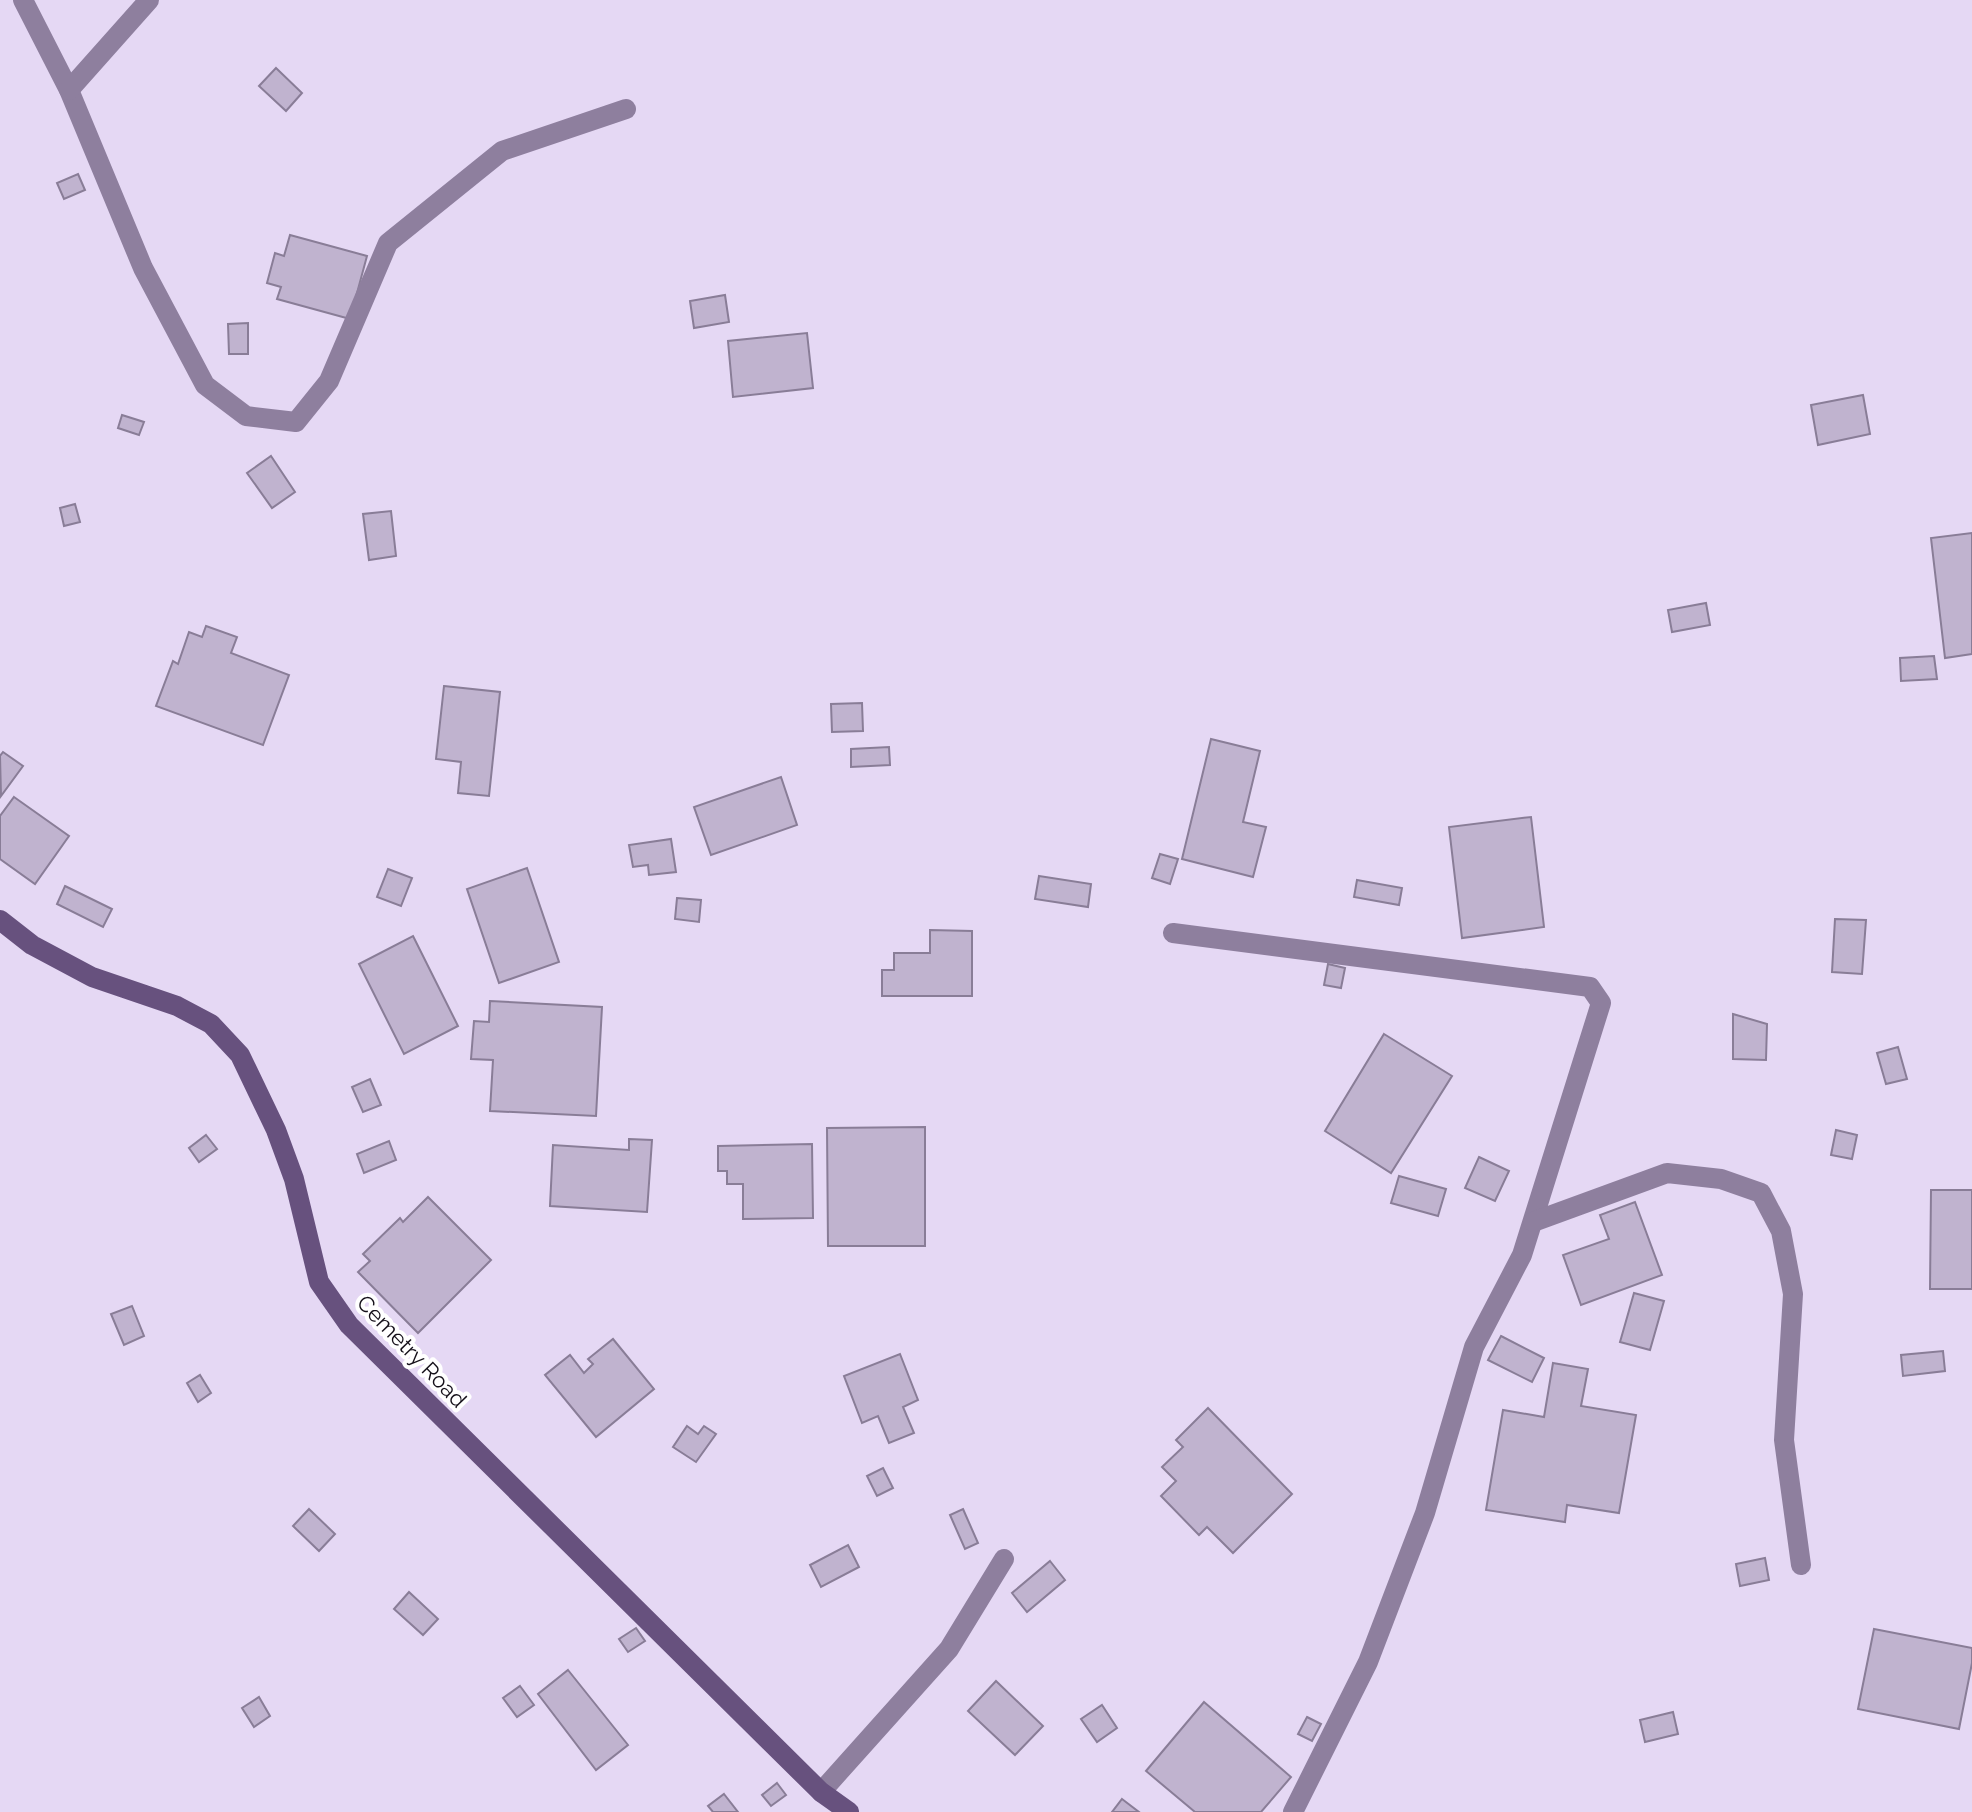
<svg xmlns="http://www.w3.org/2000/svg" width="1972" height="1812" font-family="Raleway,sans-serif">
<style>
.building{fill:#c0b3cf;stroke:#897d97;stroke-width:2}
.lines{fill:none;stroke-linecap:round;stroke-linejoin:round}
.street{stroke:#8e7f9e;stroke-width:20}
.secondary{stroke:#67517e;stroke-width:20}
.labels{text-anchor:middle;stroke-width:8;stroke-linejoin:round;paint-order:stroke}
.street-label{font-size:22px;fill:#140f19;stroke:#fff}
</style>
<rect width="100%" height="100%" fill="#e5d8f4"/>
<g class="building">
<path d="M276,68L302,93L286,111L259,86Z"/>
<path d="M78,174L85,190L64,199L57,183Z"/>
<path d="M290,235L367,256L350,319L277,299L281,287L267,283L275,253L284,256Z"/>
<path d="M725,295L729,322L694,328L690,301Z"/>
<path d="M248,323V354H229L228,324Z"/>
<path d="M807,333L813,388L733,397L728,341Z"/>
<path d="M1863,395L1870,434L1818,445L1811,405Z"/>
<path d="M122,415L144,422L139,435L118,428Z"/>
<path d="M271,456L295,492L272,508L247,473Z"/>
<path d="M75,504L80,522L64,526L60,508Z"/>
<path d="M391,511L396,556L369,560L363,514Z"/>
<path d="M1972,533V654L1945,658L1931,538Z"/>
<path d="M1706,603L1710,625L1672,632L1668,610Z"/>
<path d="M206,626L237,637L231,653L289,675L263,745L156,706L173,661L178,664L189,632L202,637Z"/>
<path d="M1934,656L1937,679L1901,681L1900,658Z"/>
<path d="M444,686L500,692L489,796L458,793L461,762L436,759Z"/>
<path d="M862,703L863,731L832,732L831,704Z"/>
<path d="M1211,739L1260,751L1243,822L1266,827L1253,877L1182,859Z"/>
<path d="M889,747L890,765L851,767V749Z"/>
<path d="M3,752L23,766L1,796L0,756Z"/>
<path d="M781,777L797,825L711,855L694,807Z"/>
<path d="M14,797L69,836L35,884L0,859V816Z"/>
<path d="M1531,817L1544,927L1462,938L1449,827Z"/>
<path d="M671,839L676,872L649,875L648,865L633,867L629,845Z"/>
<path d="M1160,854L1178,859L1170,884L1152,878Z"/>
<path d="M527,868L559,962L499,983L467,889Z"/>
<path d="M388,869L412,878L401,906L377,897Z"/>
<path d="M1039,876L1091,884L1088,907L1035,899Z"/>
<path d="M1357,880L1402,888L1399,905L1354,897Z"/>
<path d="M65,886L112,909L103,927L57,904Z"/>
<path d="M677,898L701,900L699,922L675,919Z"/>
<path d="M1835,919L1866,920L1862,974L1832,972Z"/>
<path d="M930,930L972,931V996H882V970H894V953H930Z"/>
<path d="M413,936L458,1026L404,1054L359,964Z"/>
<path d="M1328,964L1345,968L1341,988L1324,985Z"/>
<path d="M490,1001L602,1007L596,1116L490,1111L493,1060L471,1059L474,1021L489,1022Z"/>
<path d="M1733,1014L1767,1024L1766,1060L1733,1059Z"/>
<path d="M1384,1034L1452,1076L1391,1173L1325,1131Z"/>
<path d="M1898,1047L1907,1079L1886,1084L1877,1053Z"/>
<path d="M370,1079L381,1105L363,1112L352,1087Z"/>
<path d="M925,1127V1246H828L827,1128Z"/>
<path d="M1836,1130L1857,1135L1852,1159L1831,1155Z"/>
<path d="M206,1135L217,1149L199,1162L189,1148Z"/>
<path d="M629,1139L652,1140L647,1212L550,1206L553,1145L629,1150Z"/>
<path d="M389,1141L396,1160L364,1173L357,1154Z"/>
<path d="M812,1144L813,1218L743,1219V1184H727V1171H718V1146Z"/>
<path d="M1479,1157L1509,1171L1495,1201L1465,1188Z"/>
<path d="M1399,1176L1446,1189L1438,1216L1391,1203Z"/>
<path d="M1931,1190H1972V1289H1930Z"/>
<path d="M428,1197L491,1260L418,1333L358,1272L370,1261L363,1254L400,1218L403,1222Z"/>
<path d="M1635,1202L1662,1275L1581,1305L1563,1255L1609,1239L1600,1215Z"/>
<path d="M1634,1293L1664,1301L1650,1350L1620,1342Z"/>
<path d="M132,1306L144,1336L124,1345L111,1314Z"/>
<path d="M1501,1336L1544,1358L1532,1382L1488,1360Z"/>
<path d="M613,1339L654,1389L596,1437L545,1375L570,1355L584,1373L593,1364L588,1359Z"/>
<path d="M1943,1351L1945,1371L1903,1376L1901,1355Z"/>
<path d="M900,1354L918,1400L903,1407L914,1433L889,1443L878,1416L862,1423L844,1376Z"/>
<path d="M1553,1363L1588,1369L1581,1406L1636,1415L1619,1513L1567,1505L1565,1522L1486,1510L1503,1410L1544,1417Z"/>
<path d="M200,1375L211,1393L198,1402L187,1383Z"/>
<path d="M1208,1408L1292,1494L1233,1553L1207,1527L1199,1535L1161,1496L1176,1481L1162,1467L1183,1447L1176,1440Z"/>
<path d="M687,1426L698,1434L704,1426L716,1434L696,1462L673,1447Z"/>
<path d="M883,1468L893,1488L877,1496L867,1476Z"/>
<path d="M309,1509L335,1534L319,1551L293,1526Z"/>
<path d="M963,1509L978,1543L965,1549L950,1515Z"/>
<path d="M848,1545L859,1567L821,1587L810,1565Z"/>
<path d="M1765,1558L1769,1580L1740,1586L1736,1564Z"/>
<path d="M1050,1561L1065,1580L1027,1612L1012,1593Z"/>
<path d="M409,1592L438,1619L423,1635L394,1609Z"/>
<path d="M636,1628L645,1641L628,1652L619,1639Z"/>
<path d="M1874,1629L1972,1648V1663L1959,1729L1858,1709Z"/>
<path d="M568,1670L628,1745L596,1770L538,1694Z"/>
<path d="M996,1681L1043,1726L1015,1755L968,1711Z"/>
<path d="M520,1686L534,1705L517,1717L503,1698Z"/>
<path d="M259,1697L270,1716L254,1727L242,1708Z"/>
<path d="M1204,1702L1291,1777L1261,1812H1195L1146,1771Z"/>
<path d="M1102,1705L1117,1728L1097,1742L1081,1719Z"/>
<path d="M1673,1712L1678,1734L1645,1742L1640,1720Z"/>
<path d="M1307,1717L1321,1724L1312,1741L1298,1734Z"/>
<path d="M777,1783L786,1795L771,1806L762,1795Z"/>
<path d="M724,1794L738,1812H713L708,1806Z"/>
<path d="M1122,1799L1139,1812H1112Z"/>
</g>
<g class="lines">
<g class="street">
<path d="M23,0L69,90L143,268L205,385L246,416L296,422L329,381L388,243L502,151L626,109"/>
<path d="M69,90L149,0"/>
<path d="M1173,933L1590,987L1601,1003L1522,1255L1474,1347L1425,1513L1368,1662L1293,1812"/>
<path d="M1533,1222L1667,1173L1721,1179L1761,1193L1781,1231L1793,1294L1784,1440L1801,1565"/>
<path d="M821,1792L949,1649L1004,1559"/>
</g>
<path class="secondary" d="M0,920L32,945L92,977L177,1006L211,1024L240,1055L276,1130L294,1179L319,1282L349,1325L821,1792L849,1812"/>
</g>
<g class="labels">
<g class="street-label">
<text transform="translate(412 1351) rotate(46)" y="8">Cemetry Road</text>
</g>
</g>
</svg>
